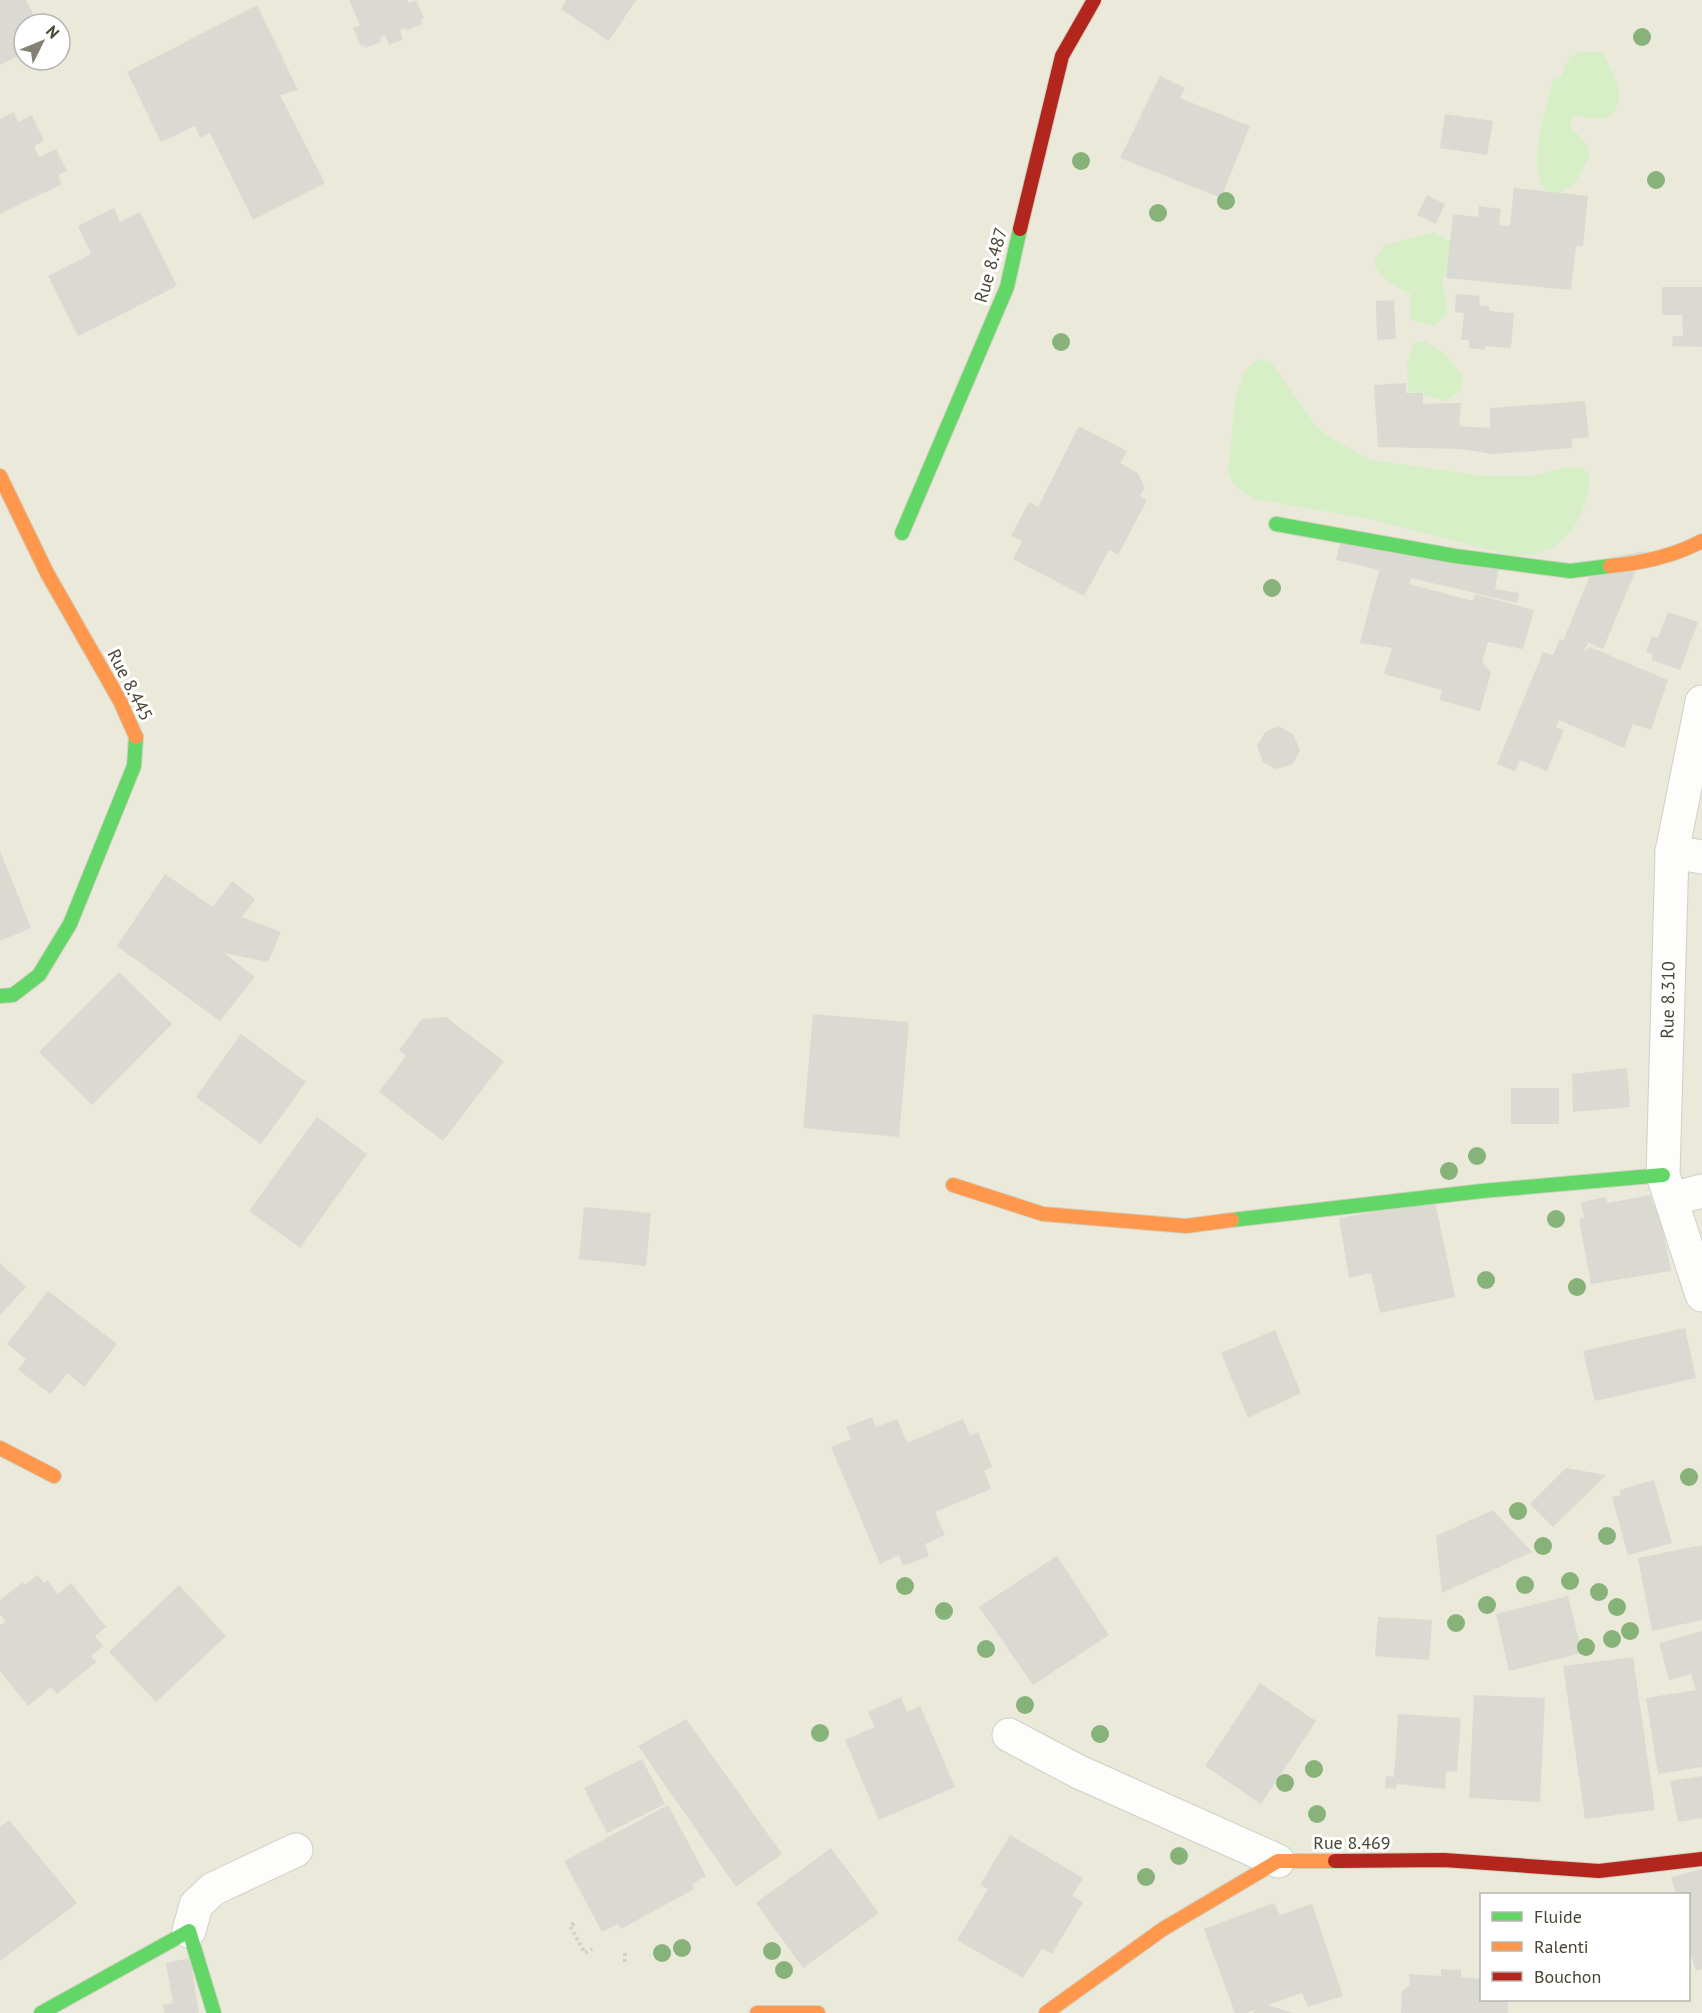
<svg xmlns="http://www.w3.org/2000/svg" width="1702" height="2013" font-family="'PT Sans',sans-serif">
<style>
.residential{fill:#eae9da;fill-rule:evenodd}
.green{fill:#d6efc7}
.building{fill:#dbdad2}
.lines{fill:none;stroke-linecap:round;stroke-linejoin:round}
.street-casing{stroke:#d0cfc7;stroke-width:35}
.fast-casing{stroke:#d2d1c0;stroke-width:16}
.slow-casing{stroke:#d2d1c0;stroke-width:16}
.jam-casing{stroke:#d2d1c0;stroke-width:16}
.path{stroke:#d2d1c9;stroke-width:4;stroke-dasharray:3 3;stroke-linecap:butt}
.street{stroke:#fdfdfc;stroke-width:33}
.fast{stroke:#63d668;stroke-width:14}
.slow{stroke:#ff974d;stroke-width:14}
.jam{stroke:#b3261e;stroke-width:14}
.tree{fill:#87b37b}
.labels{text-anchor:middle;stroke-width:6;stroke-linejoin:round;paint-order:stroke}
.street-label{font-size:18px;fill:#484534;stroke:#fff}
</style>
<rect width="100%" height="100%" fill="#f2f1ea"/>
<path class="residential" d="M0,0H1702V2013H0ZM24,24H60V60H24ZM1482,1894H1688V2000H1482Z"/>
<g class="green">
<path d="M1579,52H1602C1611,70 1629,95 1613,113C1610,118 1606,119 1601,119C1592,119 1582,116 1573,115L1570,126L1584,141L1590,155L1575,183L1555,196C1519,181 1547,108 1553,80L1561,77L1570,57Z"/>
<path d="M1433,232L1459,246V260L1442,278L1448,313L1434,326L1410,320V293C1393,285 1380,280 1374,261L1385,245Z"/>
<path d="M1424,341L1443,352L1463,376L1462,389L1446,401L1408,391L1407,362L1414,344Z"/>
<path d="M1258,359L1270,361L1316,426L1332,439L1372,460L1482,476H1532L1566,467L1583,468L1589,474C1591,498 1577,529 1558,544C1546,553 1527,555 1513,556L1371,519L1254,499L1235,486L1228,473L1235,400L1244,372Z"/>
</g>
<g class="building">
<path d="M0,0H26L38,24H24V53L0,65Z"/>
<path d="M349,0H408L409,3L416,0L424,18L420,20L422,24L406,31L405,28L400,30L403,39L389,45L385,35L380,38L381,42L365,48L364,45L361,46L353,28L360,25Z"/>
<path d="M566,0H636L609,41L561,9Z"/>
<path d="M257,5L298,90L280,95L325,183L253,220L210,133L200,138L195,126L161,142L127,72Z"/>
<path d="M1160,76L1185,88L1180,98L1250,126L1221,198L1120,158Z"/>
<path d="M14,112L18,122L32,115L44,141L34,146L39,157L56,149L67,171L58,175L62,184L0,214V119Z"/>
<path d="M1445,114L1493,121L1487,155L1440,148Z"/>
<path d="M1514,188L1588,196L1583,246H1576L1571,290L1446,278L1453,214L1478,217L1479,206L1501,209L1499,225L1510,226Z"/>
<path d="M1427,195L1445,204L1436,224L1417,215Z"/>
<path d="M114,208L120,222L140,212L177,286L78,336L48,276L91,254L78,226Z"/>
<path d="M1662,287H1702V347L1672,346L1673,336H1683L1682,315H1662Z"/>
<path d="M1456,294L1480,296L1479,305L1489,306V311L1514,313L1511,348L1485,346V350L1469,348V340H1461L1464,313L1455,312Z"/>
<path d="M1394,300L1396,339L1377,340L1376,301Z"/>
<path d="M1406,383V393H1423V404L1461,403L1459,426L1490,428V408L1585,401L1589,437L1572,439V448L1493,454L1460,449L1378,447L1374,385Z"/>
<path d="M1079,426L1127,451L1120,463L1138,473L1145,488L1140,496L1147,500L1118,555L1109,550L1084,596L1013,559L1022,541L1011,536L1029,502L1038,507Z"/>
<path d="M1343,531L1501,557L1495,589L1519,593L1517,603L1411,578L1409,584L1473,601L1475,594L1534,610L1523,649L1488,642L1482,662L1491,673L1480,711L1440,700L1442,690L1384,674L1392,648L1360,643L1379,570L1336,560Z"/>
<path d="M1644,551L1603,649L1588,642L1584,652L1590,647L1668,680L1651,730L1633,724L1624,748L1559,720L1556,727L1564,730L1547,771L1520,760L1515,771L1497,764L1543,652L1553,655L1560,639L1563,641L1596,560Z"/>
<path d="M1668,612L1698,622L1680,670L1651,660L1653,654L1646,652L1652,636L1658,638Z"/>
<path d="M1278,726L1293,734L1300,750L1293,764L1276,769L1263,762L1257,746L1265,732Z"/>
<path d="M0,851L31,928L0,941Z"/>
<path d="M165,874L213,907L232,881L255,899L242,917L281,932L268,962L224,953L255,977L220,1021L117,946Z"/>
<path d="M119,972L172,1024L92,1105L39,1052Z"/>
<path d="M813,1014L909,1022L899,1137L803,1128Z"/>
<path d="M446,1017L504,1061L443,1141L379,1092L406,1056L399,1050L422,1019Z"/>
<path d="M241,1034L306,1082L261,1144L196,1097Z"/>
<path d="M1627,1068L1630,1107L1573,1112L1572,1074Z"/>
<rect x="1511" y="1088" width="48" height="36"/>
<path d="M317,1117L367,1154L300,1248L249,1211Z"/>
<path d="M1651,1195L1653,1205L1658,1204L1671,1271L1591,1284L1579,1219L1584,1217L1581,1202L1606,1197L1607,1203Z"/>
<path d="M1435,1201L1455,1297L1380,1313L1371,1273L1349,1278L1339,1218Z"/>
<path d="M584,1207L651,1213L646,1266L579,1259Z"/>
<path d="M0,1263L26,1287L0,1315Z"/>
<path d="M48,1291L117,1344L84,1387L67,1373L51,1394L18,1370L26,1359L7,1344Z"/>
<path d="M1685,1328L1696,1378L1595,1401L1583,1351Z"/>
<path d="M1275,1330L1301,1393L1248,1418L1221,1353Z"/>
<path d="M872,1417L876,1427L897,1419L907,1443L963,1419L970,1436L978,1432L992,1467L984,1471L991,1489L935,1512L945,1535L925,1544L929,1556L903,1566L899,1555L880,1564L831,1447L851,1439L846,1427Z"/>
<path d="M1566,1468L1606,1475L1553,1527L1530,1504Z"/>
<path d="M1654,1480L1672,1543L1628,1555L1612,1497L1621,1495L1619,1490Z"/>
<path d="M1493,1510L1532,1552L1442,1593L1436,1536Z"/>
<path d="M1702,1545V1620L1652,1631L1638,1558Z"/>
<path d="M1057,1556L1109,1635L1033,1685L979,1607Z"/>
<path d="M37,1575L44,1583L47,1580L58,1594L71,1583L106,1627L95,1636L103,1646L91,1656L96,1662L57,1694L51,1687L28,1706L0,1671V1625L6,1621L0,1615V1600L23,1582L25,1585Z"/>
<path d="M179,1585L226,1636L156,1702L109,1652Z"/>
<path d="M1568,1596L1582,1653L1509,1671L1496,1614Z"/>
<path d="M1378,1617L1432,1620L1429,1660L1375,1656Z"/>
<path d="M1702,1631V1767L1658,1774L1646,1698L1696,1690L1691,1674L1669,1680L1659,1643Z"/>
<path d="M1633,1657L1655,1810L1585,1819L1563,1666Z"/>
<path d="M1260,1683L1316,1721L1261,1804L1205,1766Z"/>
<path d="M1474,1695L1545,1698L1540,1802L1469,1798Z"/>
<path d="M901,1697L907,1712L920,1706L955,1787L879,1820L845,1740L875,1727L868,1712Z"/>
<path d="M1398,1714L1461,1718L1457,1772L1446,1771L1445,1789L1397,1784L1396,1789L1385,1788L1386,1776L1394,1777Z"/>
<path d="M686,1719L782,1854L736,1887L638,1746Z"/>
<path d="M642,1759L665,1804L607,1833L584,1788Z"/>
<path d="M1702,1776V1818L1678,1822L1670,1781Z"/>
<path d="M668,1805L706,1876L692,1884L694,1889L621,1929L618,1924L602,1932L564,1861Z"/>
<path d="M9,1820L77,1903L0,1961V1827Z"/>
<path d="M1010,1835L1083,1878L1072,1896L1083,1902L1052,1954L1042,1948L1023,1978L957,1940L988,1889L980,1885Z"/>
<path d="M831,1848L879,1913L803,1968L756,1903Z"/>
<path d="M1702,1869V1969L1696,1971L1688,1944V1894H1676L1671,1877Z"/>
<path d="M1274,1903L1280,1915L1312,1904L1343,1996L1308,2007L1302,1993L1268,2005L1293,2013H1253L1254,2010L1247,2013H1235L1204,1929Z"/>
<path d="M190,1958L199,2013H164L163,2005L173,2003L166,1963Z"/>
<path d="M1441,1969L1461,1970V1977L1482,1979V2000H1508V2013H1401L1402,1991L1410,1985L1409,1974L1441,1976Z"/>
</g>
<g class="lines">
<g class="street-casing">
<g id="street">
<path d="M1702,702L1672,852L1663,1175L1702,1295"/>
<path d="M1672,852L1702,857"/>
<path d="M1672,1199L1702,1191"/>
<path d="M1009,1735L1079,1772L1278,1861"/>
<path d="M189,1931L196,1905L213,1889L296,1850"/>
</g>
</g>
<g class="fast-casing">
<g id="fast">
<path d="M1276,524L1455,556L1570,571L1610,566"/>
<path d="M902,533L1007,287L1020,229"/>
<path d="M0,996L13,995L39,975L70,924L134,766L136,737"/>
<path d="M1232,1220L1482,1191L1663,1175"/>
<path d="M41,2013L189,1931L214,2013"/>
</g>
</g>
<g class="slow-casing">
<g id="slow">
<path d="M0,476L47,573L120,701L136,737"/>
<path d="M1610,566C1642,563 1674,556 1702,541"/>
<path d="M953,1185L1043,1214L1186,1226L1232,1220"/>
<path d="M0,1448L54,1476"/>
<path d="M757,2013H818"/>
<path d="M1046,2013L1163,1929L1278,1861H1335"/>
</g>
</g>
<g class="jam-casing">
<g id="jam">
<path d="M1020,229L1062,56L1094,0"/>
<path d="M1335,1861L1444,1860L1599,1871L1702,1859"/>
</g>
</g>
<g class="path">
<path d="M574,1923L570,1926L585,1953L592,1949"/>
<path d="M625,1953V1965"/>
</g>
<use href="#street" class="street"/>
<use href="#fast" class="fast"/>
<use href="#slow" class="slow"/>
<use href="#jam" class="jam"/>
</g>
<g class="tree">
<circle cx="1642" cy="37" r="9"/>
<circle cx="1081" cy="161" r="9"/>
<circle cx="1656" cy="180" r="9"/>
<circle cx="1226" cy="201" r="9"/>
<circle cx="1158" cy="213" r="9"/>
<circle cx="1061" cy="342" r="9"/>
<circle cx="1272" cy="588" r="9"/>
<circle cx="1477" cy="1156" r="9"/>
<circle cx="1449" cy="1171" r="9"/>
<circle cx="1556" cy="1219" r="9"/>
<circle cx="1486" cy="1280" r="9"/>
<circle cx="1577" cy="1287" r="9"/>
<circle cx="1689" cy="1477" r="9"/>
<circle cx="1518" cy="1511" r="9"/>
<circle cx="1607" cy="1536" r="9"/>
<circle cx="1543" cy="1546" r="9"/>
<circle cx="1570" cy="1581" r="9"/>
<circle cx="1525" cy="1585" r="9"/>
<circle cx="905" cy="1586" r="9"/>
<circle cx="1599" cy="1592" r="9"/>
<circle cx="1487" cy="1605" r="9"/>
<circle cx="1617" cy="1607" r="9"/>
<circle cx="944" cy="1611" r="9"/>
<circle cx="1456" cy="1623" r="9"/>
<circle cx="1630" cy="1631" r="9"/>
<circle cx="1612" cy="1639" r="9"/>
<circle cx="1586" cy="1647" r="9"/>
<circle cx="986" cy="1649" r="9"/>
<circle cx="1025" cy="1705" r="9"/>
<circle cx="820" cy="1733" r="9"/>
<circle cx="1100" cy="1734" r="9"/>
<circle cx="1314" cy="1769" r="9"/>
<circle cx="1285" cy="1783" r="9"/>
<circle cx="1317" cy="1814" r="9"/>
<circle cx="1179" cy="1856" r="9"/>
<circle cx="1146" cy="1877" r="9"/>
<circle cx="682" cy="1948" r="9"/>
<circle cx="772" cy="1951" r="9"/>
<circle cx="662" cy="1953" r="9"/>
<circle cx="784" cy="1970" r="9"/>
</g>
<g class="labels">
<g class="street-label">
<text transform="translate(991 265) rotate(-74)" y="6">Rue 8.487</text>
<text transform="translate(130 685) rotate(63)" y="6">Rue 8.445</text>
<text transform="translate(1668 1000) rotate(-89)" y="6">Rue 8.310</text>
<text x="1352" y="1849">Rue 8.469</text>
</g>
</g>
<rect x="1480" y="1893" width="210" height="108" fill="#ffffff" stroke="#b6b5ae" stroke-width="1.5"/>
<rect x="1492" y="1912" width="30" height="9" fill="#63d668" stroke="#b6b5ae" stroke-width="1.5"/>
<text x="1534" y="1923" font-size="18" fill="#484534">Fluide</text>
<rect x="1492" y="1942" width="30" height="9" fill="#ff974d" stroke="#b6b5ae" stroke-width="1.5"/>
<text x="1534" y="1953" font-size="18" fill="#484534">Ralenti</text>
<rect x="1492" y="1972" width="30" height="9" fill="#b3261e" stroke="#b6b5ae" stroke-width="1.5"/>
<text x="1534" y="1983" font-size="18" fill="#484534">Bouchon</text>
<g transform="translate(42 42) rotate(47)"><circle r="28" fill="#ffffff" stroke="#b6b5ae" stroke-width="1.5"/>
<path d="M0-4.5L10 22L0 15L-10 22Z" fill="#848174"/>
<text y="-9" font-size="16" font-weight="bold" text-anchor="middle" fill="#484534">N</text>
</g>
</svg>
